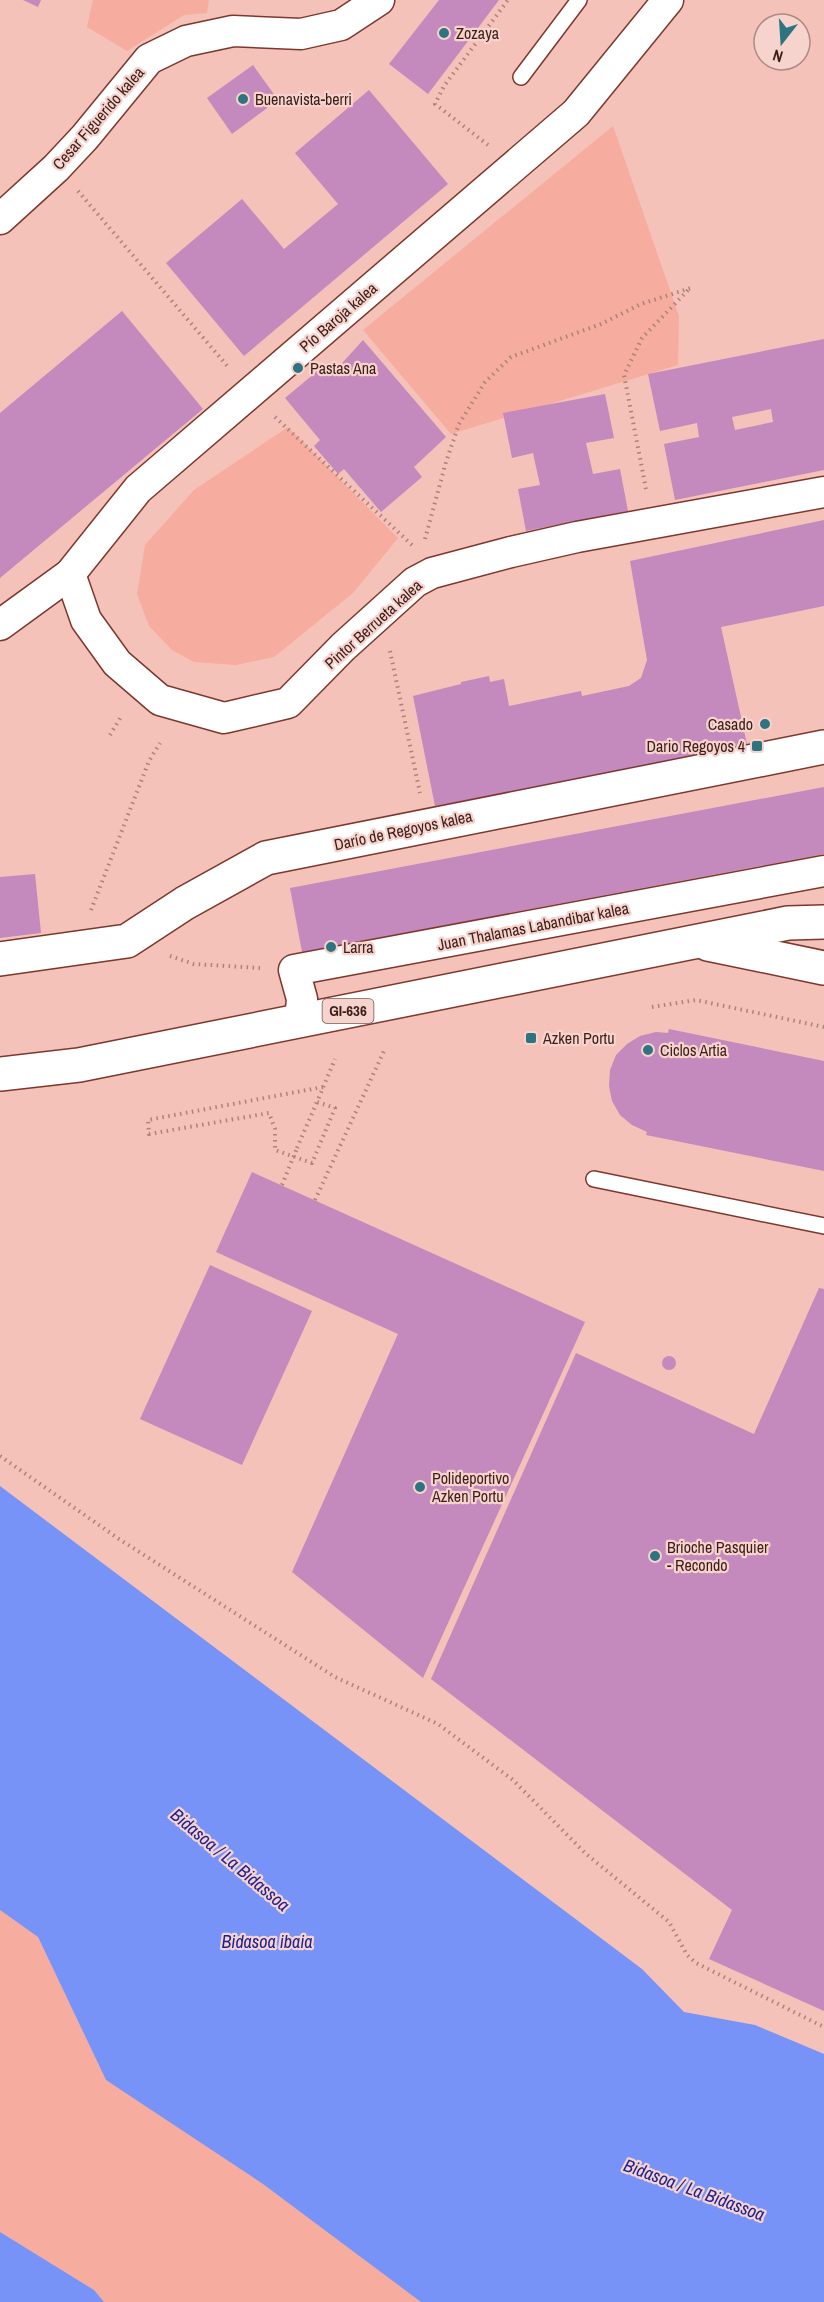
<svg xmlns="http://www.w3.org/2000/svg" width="824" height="2302" font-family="'Archivo Narrow',sans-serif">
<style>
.green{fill:#f6ac9e}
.water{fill:#7893f7}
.building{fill:#c489bd;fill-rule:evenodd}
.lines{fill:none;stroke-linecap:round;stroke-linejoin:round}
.service-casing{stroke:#7d372c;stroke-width:18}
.minor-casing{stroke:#7d372c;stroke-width:33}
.tertiary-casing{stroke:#7d372c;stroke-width:36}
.primary-casing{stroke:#7d372c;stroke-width:36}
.path{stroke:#ad827a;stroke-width:4;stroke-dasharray:1.5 4.5;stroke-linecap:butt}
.service{stroke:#fff;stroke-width:15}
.minor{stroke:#fff;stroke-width:30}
.tertiary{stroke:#fff;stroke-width:33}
.primary{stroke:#fff;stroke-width:33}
.path-bridge{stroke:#ad827a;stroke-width:4;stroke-dasharray:1.5 4.5;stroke-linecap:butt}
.poi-dot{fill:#2d7480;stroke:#f6d3cd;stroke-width:2}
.labels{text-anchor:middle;stroke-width:4.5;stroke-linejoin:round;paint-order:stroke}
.shield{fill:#f6d3cd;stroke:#74544e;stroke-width:1.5}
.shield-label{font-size:15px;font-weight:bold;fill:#3c1d18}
.poi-label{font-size:16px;fill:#3c1d18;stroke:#f6d3cd;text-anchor:start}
.street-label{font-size:16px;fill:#3c1d18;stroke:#f6d3cd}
.water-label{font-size:18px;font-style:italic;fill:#1d2193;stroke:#f6d3cd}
</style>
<rect width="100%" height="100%" fill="#f4c2b8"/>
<g class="green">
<path d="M93,0H209L207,13L184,15L127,51L87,27Z"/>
<path d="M613,126L679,316L678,365L451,434L363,330Z"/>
<path d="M288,427L398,538L353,593L274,657L236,665L194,662L172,650L149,626L137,594L145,545L194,490Z"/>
<path d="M0,1910L38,1937L106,2080L485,2302H104L94,2290L0,2232Z"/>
</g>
<g class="water">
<path d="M0,1486L642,1969L684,2012L755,2025L824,2054V2302H421L263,2184L106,2080L38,1937L0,1910Z"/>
<path d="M0,2232L94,2290L104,2302H0Z"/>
</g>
<g class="building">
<path d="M23,0H41L38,7Z"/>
<path d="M439,0H499L428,94L389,64Z"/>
<path d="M253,65L278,100L232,134L207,98Z"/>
<path d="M369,90L448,184L244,356L166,263L242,199L284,249L338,204L295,153Z"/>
<path d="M122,311L203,409L0,578V413Z"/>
<path d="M824,339V470L675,500L664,444L699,437L697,423L660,431L648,374ZM771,409L773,422L735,430L732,417Z"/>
<path d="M363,340L446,437L414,467L422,477L381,512L344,469L338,474L314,446L320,440L285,398L327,363L334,372Z"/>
<path d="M605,394L614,438L586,443L593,474L620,469L628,511L526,531L518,489L540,485L533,453L512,458L503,413Z"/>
<path d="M824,520V606L721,627L747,744L599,775L435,806L413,696L461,684V682L489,676L490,682L504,679L509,706L581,691L582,696L629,686L641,678L647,660L630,561Z"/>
<path d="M824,787V854L302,952L290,888Z"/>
<path d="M35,874L41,933L0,938V877Z"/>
<path d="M669,1029L824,1061V1171L646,1135L647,1132L632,1125L620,1115L612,1101L609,1086L610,1070L616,1055L627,1044L640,1036L656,1032L668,1033Z"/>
<path d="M252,1172L585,1322L423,1678L292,1572L398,1334L216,1252Z"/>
<path d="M210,1265L312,1311L242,1465L140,1419Z"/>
<path d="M819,1288L824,1289V2011L709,1959L732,1910L431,1679L576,1353L754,1434Z"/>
<circle cx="669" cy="1363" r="7"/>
</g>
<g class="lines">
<g class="service-casing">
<g id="service">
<path d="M521,77L579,0"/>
<path d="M594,1179L824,1226"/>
</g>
</g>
<g class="minor-casing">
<g id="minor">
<path d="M0,219L56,168L85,137L149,59L186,41L233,31L301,34L341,25L379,0"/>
<path d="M70,574L86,620L117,663L160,700L224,718L288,703L343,647L415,582L432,573L511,552L577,537L824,492"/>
<path d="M0,625L70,574L138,489L576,113L668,0"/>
<path d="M300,1021L302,999L294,970L824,871"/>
</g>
</g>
<g class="tertiary-casing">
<path id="tertiary" d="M0,959L127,941L185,903L266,858L824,747"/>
</g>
<g class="primary-casing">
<g id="primary">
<path d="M708,944L824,968"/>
<path d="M0,1074L79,1065L788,923L824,922"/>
</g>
</g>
<g class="path">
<path d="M488,145L435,104L444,86L508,0"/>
<path d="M78,191L229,368"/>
<path d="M275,417L412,545"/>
<path d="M646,489L624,375L642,338L690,288"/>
<path d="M425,539L446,462L459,424L485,382L511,357L601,324L641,304L691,288"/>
<path d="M390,651L420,793"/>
<path d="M110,735L122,715"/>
<path d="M91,910L149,761L160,743"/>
<path d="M170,956L194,964L260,968"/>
<path d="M652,1007L696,1000L824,1027"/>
<path d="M323,1087L148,1120L149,1134L269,1113L275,1129V1150L312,1163L335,1108L317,1102L335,1059"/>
<path d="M297,1148L317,1102"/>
<path d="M315,1200L384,1051"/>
<path d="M0,1456L119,1539L335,1677L438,1724L513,1780L585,1853L669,1922L687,1955L696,1963L824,2027"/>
</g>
<use href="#service" class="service"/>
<use href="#minor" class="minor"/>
<use href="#tertiary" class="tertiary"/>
<use href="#primary" class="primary"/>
<path class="path-bridge" d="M282,1185L297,1148"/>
</g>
<g class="poi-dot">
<circle cx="444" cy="33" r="6"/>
<circle cx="243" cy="99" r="6"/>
<circle cx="298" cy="368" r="6"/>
<circle cx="765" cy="724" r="6"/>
<rect x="751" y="740" width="12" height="12" rx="3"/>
<circle cx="331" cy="947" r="6"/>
<rect x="525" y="1032" width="12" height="12" rx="3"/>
<circle cx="648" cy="1050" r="6"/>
<circle cx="420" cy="1487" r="6"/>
<circle cx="655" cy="1556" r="6"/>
</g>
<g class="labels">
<rect class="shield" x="322.5" y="999" width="51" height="24" rx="4.5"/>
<g class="shield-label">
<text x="348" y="1016">GI-636</text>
</g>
<g class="poi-label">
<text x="456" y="39">Zozaya</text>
<text x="255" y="105">Buenavista-berri</text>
<text x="310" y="374">Pastas Ana</text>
<text x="753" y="730" text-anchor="end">Casado</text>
<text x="745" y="752" text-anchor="end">Dario Regoyos 4</text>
<text x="343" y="953">Larra</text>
<text x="543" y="1044">Azken Portu</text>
<text x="660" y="1056">Ciclos Artia</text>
<text x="432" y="1484">Polideportivo<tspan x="432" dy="18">Azken Portu</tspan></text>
<text x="667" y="1553">Brioche Pasquier<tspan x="667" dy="18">- Recondo</tspan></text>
</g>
<g class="street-label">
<text transform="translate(98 118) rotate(-49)" y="6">Cesar Figuerido kalea</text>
<text transform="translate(338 317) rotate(-41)" y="6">Pío Baroja kalea</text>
<text transform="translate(373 624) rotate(-42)" y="6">Pintor Berrueta kalea</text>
<text transform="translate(403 830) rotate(-12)" y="6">Darío de Regoyos kalea</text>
<text transform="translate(533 926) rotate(-11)" y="6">Juan Thalamas Labandibar kalea</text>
</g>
<g class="water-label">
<text transform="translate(230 1860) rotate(40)" y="6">Bidasoa / La Bidassoa</text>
<text x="267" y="1948">Bidasoa ibaia</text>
<text transform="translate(694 2190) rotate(20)" y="6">Bidasoa / La Bidassoa</text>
</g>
</g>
<g transform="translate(782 42) rotate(197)"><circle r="28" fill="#f6d3cd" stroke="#ac8a85" stroke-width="1.5"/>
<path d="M0-4.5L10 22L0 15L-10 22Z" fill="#2d7480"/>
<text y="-9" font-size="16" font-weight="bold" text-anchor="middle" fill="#3c1d18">N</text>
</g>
</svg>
